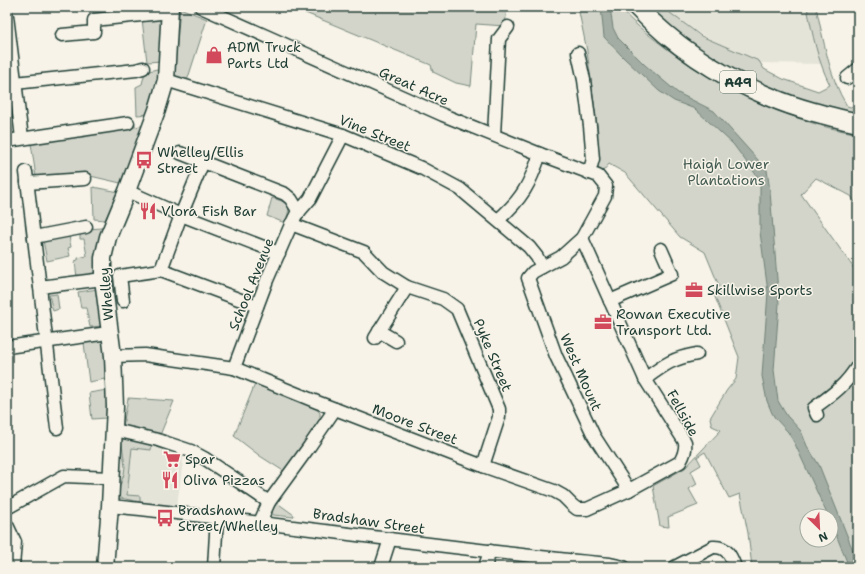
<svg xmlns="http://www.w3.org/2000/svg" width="865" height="574" font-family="'Shantell Sans',sans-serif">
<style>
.built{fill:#e5e4d9}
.green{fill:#d3d5ca;stroke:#79897f;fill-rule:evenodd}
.water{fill:#a4ada3;stroke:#6f8077}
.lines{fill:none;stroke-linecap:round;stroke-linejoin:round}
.minor-casing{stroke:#1f3d34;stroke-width:15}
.major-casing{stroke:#1f3d34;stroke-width:19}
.highway-casing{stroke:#1f3d34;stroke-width:21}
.minor{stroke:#f7f3e8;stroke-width:12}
.major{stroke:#f7f3e8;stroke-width:16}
.highway{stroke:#f7f3e8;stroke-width:18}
.labels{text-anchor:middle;stroke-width:3;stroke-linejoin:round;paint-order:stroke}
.shield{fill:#f7f3e8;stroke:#60746a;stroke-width:1}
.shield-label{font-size:13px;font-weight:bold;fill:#1f3d34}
.poi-label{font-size:14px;fill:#1f3d34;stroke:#f7f3e8;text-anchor:start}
.street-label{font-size:14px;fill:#1f3d34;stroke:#f7f3e8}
.park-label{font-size:14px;fill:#435b52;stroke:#f7f3e8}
</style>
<rect width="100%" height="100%" fill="#f7f3e8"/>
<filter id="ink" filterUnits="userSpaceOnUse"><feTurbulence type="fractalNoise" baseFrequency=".025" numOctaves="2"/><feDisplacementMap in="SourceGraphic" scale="8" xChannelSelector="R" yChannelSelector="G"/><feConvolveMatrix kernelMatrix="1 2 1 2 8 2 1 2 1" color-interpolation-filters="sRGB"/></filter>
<g filter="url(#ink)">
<g class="built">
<path d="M661,7H811L822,64L752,63L674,19Z"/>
<path d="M121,436L184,453L177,506L140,502L116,497Z"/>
</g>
<g class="green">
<path d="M108,7H158L109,13Z"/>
<path d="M291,7H507L505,26L476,24L471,86L456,83L433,72L431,65Z"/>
<path d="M578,7H619C632,22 647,34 662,45C709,81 763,108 819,125C832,129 845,131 858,134V207L851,196L816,178L801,194L858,274V567H752L748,533L740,494L729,498L705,452L697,457L701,465L691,471L697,484L689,489L698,505L668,517L669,527L660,526L653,486L685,468L721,430L712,426L710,418L727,390L736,379L739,357L713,292L719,286L705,252L680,237L625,173L609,164L603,171L596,168L594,164L598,132L587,51ZM807,516H831V540H807Z"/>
<path d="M641,7H662L701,36L759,61L764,69L783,79L818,91L830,85C817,59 813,36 807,7H816C824,41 829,77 847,106L858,109V119L840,115L739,77Z"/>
<path d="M180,8L207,19L187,81L174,78Z"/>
<path d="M163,18V61L147,62L142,19Z"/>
<path d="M161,68L150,114L137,115L136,87L142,84L145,72Z"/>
<path d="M147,125L125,184L86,175L36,177L31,143Z"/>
<path d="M93,187L119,192L105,220L94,219Z"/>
<path d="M272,198C291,203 291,206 285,223L267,216Z"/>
<path d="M102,228L99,238L98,274L77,278L75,261L78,260V258L87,256L84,239H80V234L88,229Z"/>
<path d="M69,236L71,247L68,248L70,256L47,261L43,240Z"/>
<path d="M98,289L102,326L90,327L86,308H81L78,292Z"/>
<path d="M57,294L59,309L53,311L49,295Z"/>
<path d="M105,339L107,357L105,379L89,382L84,343Z"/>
<path d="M255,384L316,408L320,413V419L285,472L260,456L234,436Z"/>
<path d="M107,390L106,418L92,419L89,393Z"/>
<path d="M128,398L174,401L158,440L122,432Z"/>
<path d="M121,436L152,443L151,450L132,448L127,495L140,496V502L116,497L124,474L125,467Z"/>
<path d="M276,502L294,515L293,517L273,515L272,511Z"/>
</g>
<path class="water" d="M601,7H610L613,28L618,38L645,65L678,93L714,111L767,170L770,191L779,304L774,370L778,401L787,416L801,431L807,446L819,465L858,563V567H849L831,522V516H828L795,444L788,432L775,418L772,413L767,401L762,376L768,292L760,232V180L733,144L695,109L674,101L659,91L623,57L604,37Z"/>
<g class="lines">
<g class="minor-casing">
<g id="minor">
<path d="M201,7L443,115L540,154L598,176L606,186L605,196L582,238L561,257L533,272L528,278L556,356L594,436L629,490"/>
<path d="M7,16L22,138"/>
<path d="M62,35L94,32V20L170,12"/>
<path d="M578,53L584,80L590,126L593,159L589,173"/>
<path d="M847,78L858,69"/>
<path d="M166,80L343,135L421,168L460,189L529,247L537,257L542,267"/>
<path d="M15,83L136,70L143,68"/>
<path d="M494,135L499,39L508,27"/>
<path d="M7,141L128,123"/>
<path d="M180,153L285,194L291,199L299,212"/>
<path d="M26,172L57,428"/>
<path d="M27,183L85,179"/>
<path d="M127,191L181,215L279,253"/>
<path d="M498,220C522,199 530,184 540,154"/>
<path d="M291,224L364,252L383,272L407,287L443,299L457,309L499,409V417L483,466"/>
<path d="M34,237L86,227"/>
<path d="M161,270L181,215L203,162"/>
<path d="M40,287L103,279"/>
<path d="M123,301L120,276L161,270L257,306"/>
<path d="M610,301L672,274L661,249"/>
<path d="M379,331L396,341"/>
<path d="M375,338L407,287"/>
<path d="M7,347L101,334"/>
<path d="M113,356L145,355L234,368L317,402L483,466L554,491L563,496L572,505L577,509H587L629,490L680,462C684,455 686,450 685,442L645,379L582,238"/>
<path d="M234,368L267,280L290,227L296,215L310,199L343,135"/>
<path d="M645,379C664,365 673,358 697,354"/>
<path d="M817,415L814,408C833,394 846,385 858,365"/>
<path d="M115,430L158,440L191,451L204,458L269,502"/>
<path d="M110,506C277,522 443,549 610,564L624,567"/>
<path d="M7,508L64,476L111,478"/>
<path d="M260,522L269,502L309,447L335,409"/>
<path d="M7,525L15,542L13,567"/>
<path d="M214,567L217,517"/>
<path d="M381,567L390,539"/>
<path d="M485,567L490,551"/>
<path d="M675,567L713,547C727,546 731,556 735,567"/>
</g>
</g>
<g class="major-casing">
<path id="major" d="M105,567L110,506L115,407L113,356L103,279V258L108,237L127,191L157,110L166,80L170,7"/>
</g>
<g class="highway-casing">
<path id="highway" d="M637,7C674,46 720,76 770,97C798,109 828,116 858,123"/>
</g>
<use href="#minor" class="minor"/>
<use href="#major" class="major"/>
<use href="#highway" class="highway"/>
</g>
</g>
<defs>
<g id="shop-bare" transform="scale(1.38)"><path d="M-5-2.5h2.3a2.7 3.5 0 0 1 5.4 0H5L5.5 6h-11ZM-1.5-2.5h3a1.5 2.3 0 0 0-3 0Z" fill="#d1495b" stroke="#f7f3e8" stroke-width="2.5" paint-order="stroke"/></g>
<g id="bus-bare" transform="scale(1.38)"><path d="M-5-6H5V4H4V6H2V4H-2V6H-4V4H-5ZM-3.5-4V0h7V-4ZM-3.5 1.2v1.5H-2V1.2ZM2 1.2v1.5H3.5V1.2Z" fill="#d1495b" stroke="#f7f3e8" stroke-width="2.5" paint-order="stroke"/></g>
<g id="restaurant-bare" transform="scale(1.38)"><path d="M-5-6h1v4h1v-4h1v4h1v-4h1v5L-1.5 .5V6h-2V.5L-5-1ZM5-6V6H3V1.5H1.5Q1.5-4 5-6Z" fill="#d1495b" stroke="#f7f3e8" stroke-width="2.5" paint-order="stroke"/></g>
<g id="office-bare" transform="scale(1.38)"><path d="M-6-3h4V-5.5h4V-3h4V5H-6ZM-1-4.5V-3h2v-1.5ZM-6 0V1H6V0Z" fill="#d1495b" stroke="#f7f3e8" stroke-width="2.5" paint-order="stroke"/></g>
<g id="supermarket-bare" transform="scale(1.38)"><path d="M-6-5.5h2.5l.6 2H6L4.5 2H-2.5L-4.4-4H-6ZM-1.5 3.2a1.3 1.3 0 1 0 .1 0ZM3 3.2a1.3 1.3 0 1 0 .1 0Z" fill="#d1495b" stroke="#f7f3e8" stroke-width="2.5" paint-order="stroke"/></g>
</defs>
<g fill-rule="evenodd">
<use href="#shop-bare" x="214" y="55"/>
<use href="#bus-bare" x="144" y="160"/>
<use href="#restaurant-bare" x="148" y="211"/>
<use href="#office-bare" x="694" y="290"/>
<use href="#office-bare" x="603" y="322"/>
<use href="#supermarket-bare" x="172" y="459"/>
<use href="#restaurant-bare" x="170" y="480"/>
<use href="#bus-bare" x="165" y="518"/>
</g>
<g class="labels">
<rect class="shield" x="720" y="71" width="36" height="22" rx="3"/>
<g class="shield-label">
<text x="738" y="87">A49</text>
</g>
<g class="poi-label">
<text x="227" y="52">ADM Truck<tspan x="227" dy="16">Parts Ltd</tspan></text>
<text x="157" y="157">Whelley/Ellis<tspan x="157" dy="16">Street</tspan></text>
<text x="161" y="216">Vlora Fish Bar</text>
<text x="707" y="295">Skillwise Sports</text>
<text x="616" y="319">Rowan Executive<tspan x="616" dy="16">Transport Ltd.</tspan></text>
<text x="185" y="464">Spar</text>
<text x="183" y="485">Oliva Pizzas</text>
<text x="178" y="515">Bradshaw<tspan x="178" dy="16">Street/Whelley</tspan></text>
</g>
<g class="street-label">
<text transform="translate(414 86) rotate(24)" y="5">Great Acre</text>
<text transform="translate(375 133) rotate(22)" y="5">Vine Street</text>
<text transform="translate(251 284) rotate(-68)" y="5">School Avenue</text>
<text transform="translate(106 294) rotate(-95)" y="5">Whelley</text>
<text transform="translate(493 355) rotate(67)" y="5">Pyke Street</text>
<text transform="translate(581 372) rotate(66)" y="5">West Mount</text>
<text transform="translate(683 413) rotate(61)" y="5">Fellside</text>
<text transform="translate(415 424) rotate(21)" y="5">Moore Street</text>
<text transform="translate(369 521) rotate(8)" y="5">Bradshaw Street</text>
</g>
<g class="park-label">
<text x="726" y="169">Haigh Lower<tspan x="726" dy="16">Plantations</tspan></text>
</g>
</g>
<rect width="865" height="574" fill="none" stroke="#f7f3e8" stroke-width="24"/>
<rect x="12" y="12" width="841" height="550" fill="none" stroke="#1f3d34" stroke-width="1.5" filter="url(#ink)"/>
<g transform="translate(819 528) rotate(156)"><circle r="19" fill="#f7f3e8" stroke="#a1aaa0"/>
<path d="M0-3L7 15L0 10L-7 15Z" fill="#d1495b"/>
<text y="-6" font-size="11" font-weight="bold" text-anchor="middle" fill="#1f3d34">N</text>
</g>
</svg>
